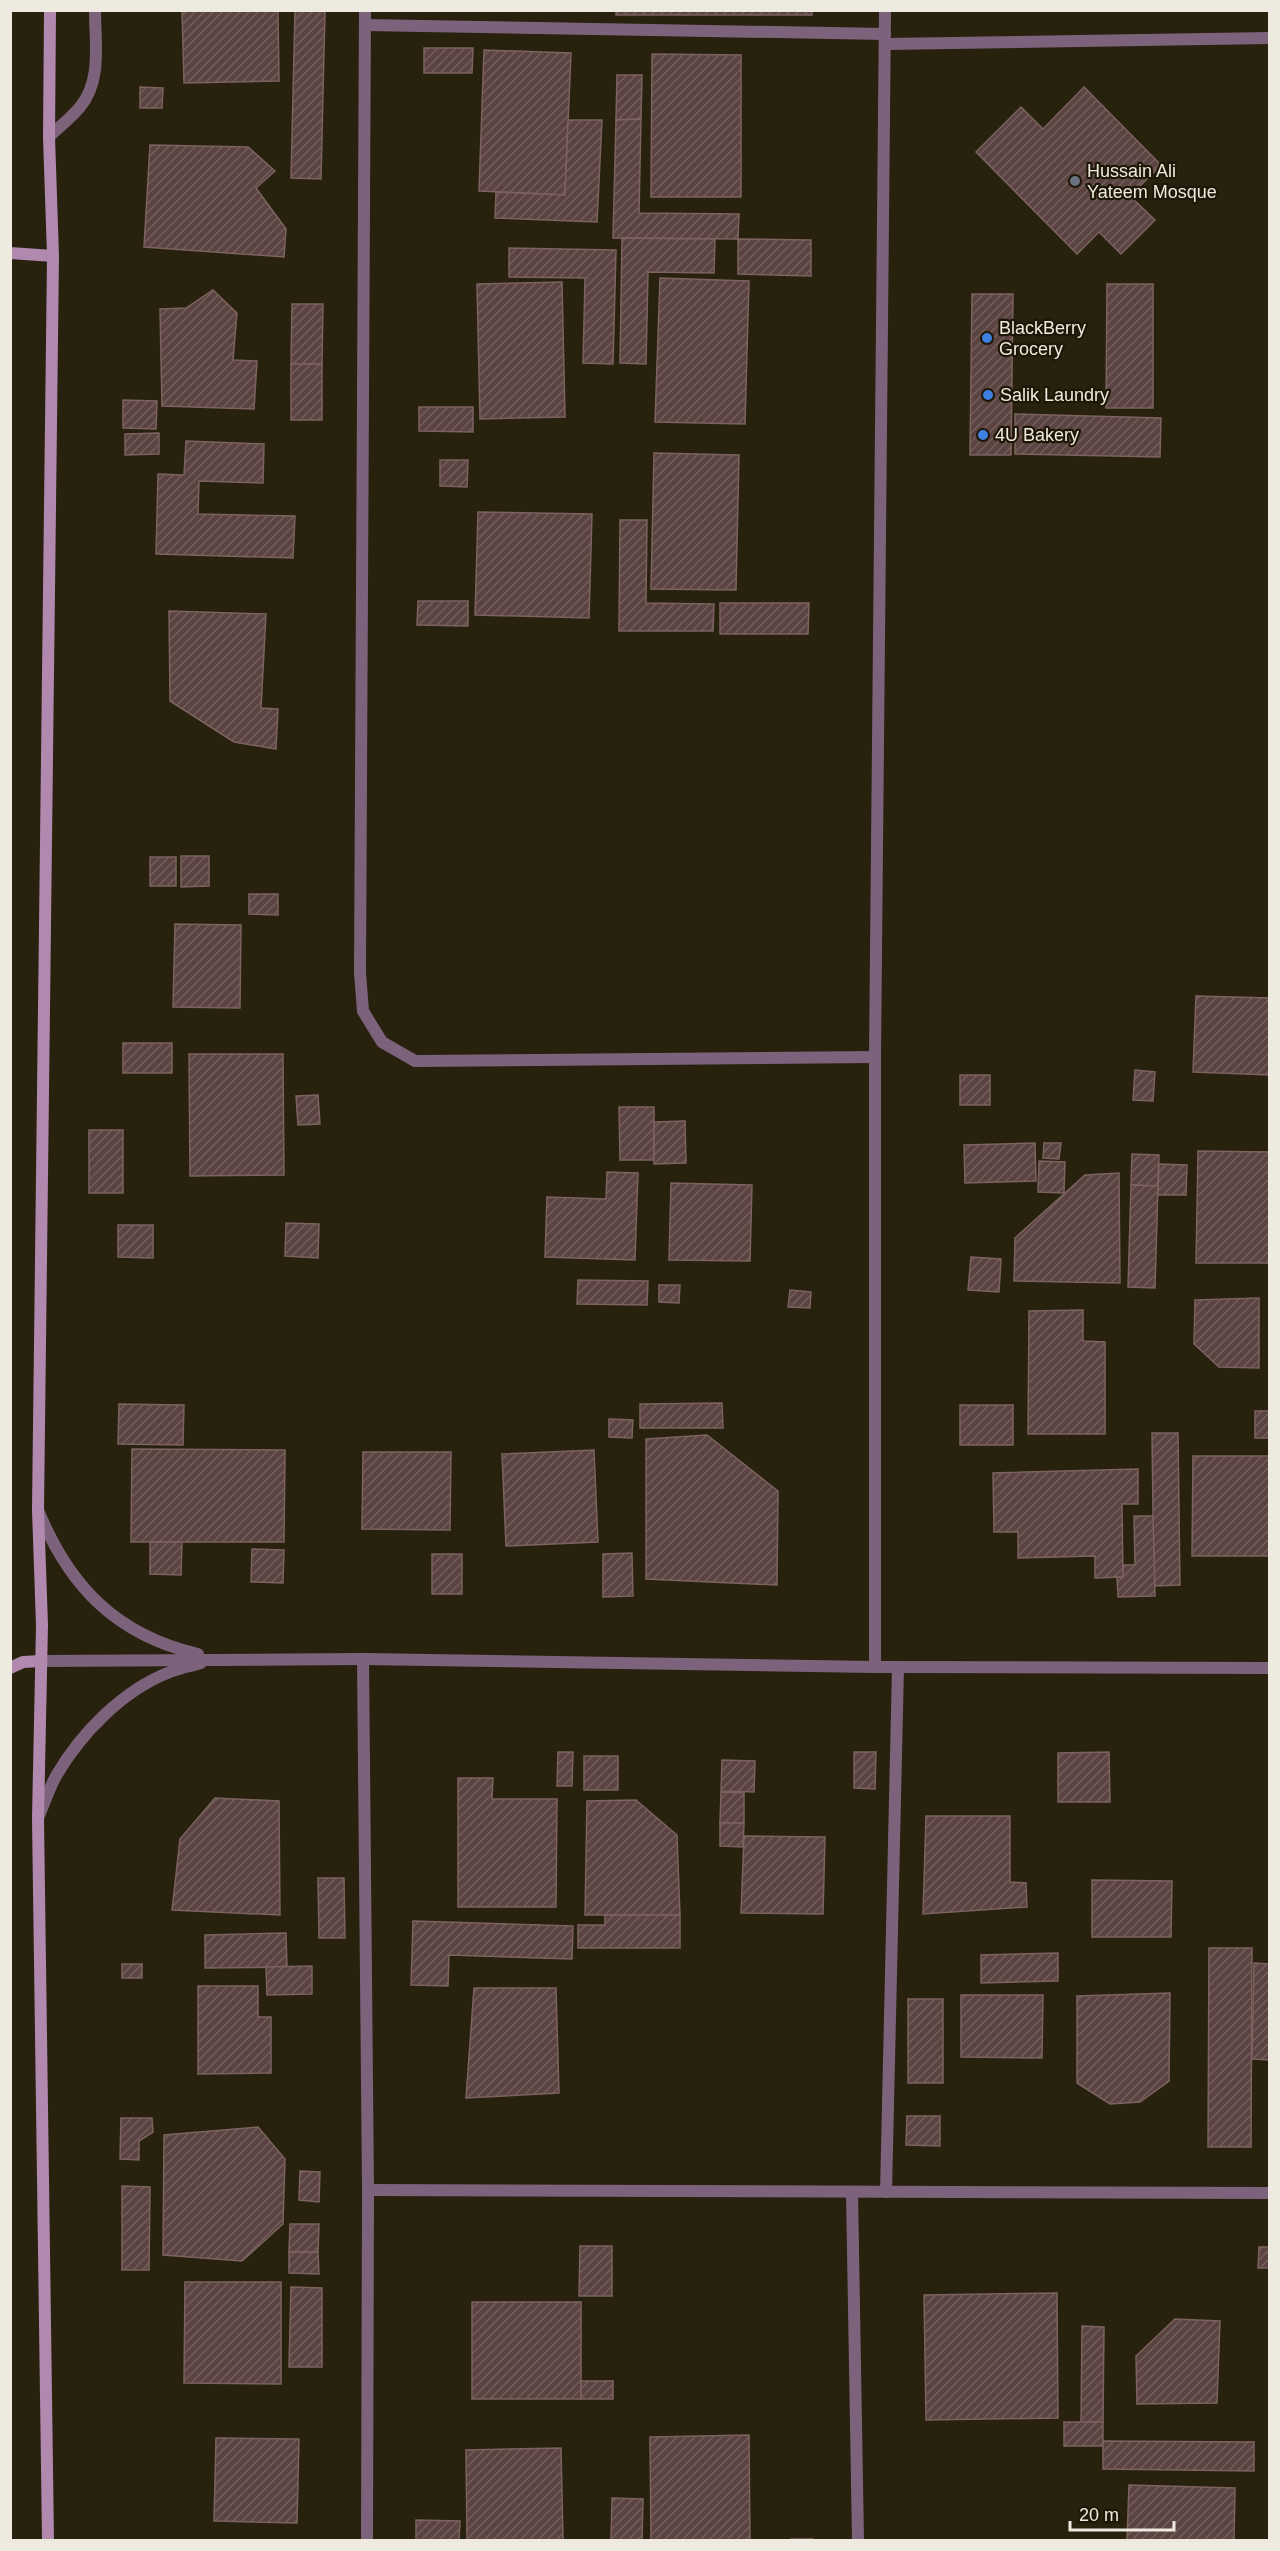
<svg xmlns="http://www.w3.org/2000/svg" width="1280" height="2551" font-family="Helvetica,sans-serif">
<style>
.building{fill:url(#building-hatch);stroke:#7c6360;stroke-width:1.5}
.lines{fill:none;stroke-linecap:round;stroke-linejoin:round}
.lane{stroke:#7c637b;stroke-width:12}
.street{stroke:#7c637b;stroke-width:12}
.secondary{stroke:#b188ae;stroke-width:12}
.worship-dot{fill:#6b7280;stroke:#1e1706;stroke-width:2}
.shop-dot{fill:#3f7fe0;stroke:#1e1706;stroke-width:2}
.labels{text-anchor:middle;stroke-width:4.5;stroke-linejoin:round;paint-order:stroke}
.poi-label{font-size:18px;fill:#eeeadf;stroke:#1e1706;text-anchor:start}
</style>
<defs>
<pattern id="building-hatch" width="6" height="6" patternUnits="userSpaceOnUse" patternTransform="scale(1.5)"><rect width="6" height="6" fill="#5a4340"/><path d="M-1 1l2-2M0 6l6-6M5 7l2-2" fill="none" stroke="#725e5b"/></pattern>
</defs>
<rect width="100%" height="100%" fill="#27210e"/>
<g class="building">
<path d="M182,10H278L279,81L184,83Z"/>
<path d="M295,10H325L321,179L291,178Z"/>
<rect x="616" y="10" width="196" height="5"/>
<path d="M424,48H473L472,73H424Z"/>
<path d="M484,50L571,53L565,195L479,191Z"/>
<path d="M652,54L741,55V197H651Z"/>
<path d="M617,75H642L641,119L616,120Z"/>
<path d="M140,87L163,88L162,108H140Z"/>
<path d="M1084,87L1161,165L1130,196L1155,220L1121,254L1099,232L1077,254L976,152L1021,107L1043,129Z"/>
<path d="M641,119L639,213L739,214L738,239L613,238L616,120Z"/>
<path d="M568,120H602L597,222L495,218L496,192L565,195Z"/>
<path d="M150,145L248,147L275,171L256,188L286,229L284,257L144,247Z"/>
<path d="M622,238L715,239L714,273L648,272L646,364L620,363Z"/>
<path d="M738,239L811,240V276L738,274Z"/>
<path d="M509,248L616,250L613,364L583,363L585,278L509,277Z"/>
<path d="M660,278L749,281L745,424L655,422Z"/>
<path d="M562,282L565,417L480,419L477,284Z"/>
<path d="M1107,284H1153V408H1106Z"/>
<path d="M213,290L237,313L233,360L257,361L254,409L162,406L160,309L186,308Z"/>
<path d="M972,294H1013L1011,455H970Z"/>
<path d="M292,304H323L322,364H291Z"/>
<rect x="291" y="364" width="31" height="56"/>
<path d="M123,400L157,401L156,429L123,428Z"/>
<path d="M419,407H473V432L419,431Z"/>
<path d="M1015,414L1161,418L1160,457L1015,454Z"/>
<path d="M159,433V454L125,455V434Z"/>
<path d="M186,441L264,444L263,483L199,481L198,514L295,516L293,558L156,554L158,474L184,475Z"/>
<path d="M654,453L739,455L736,590L651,589Z"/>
<path d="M440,460H468L467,487L440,486Z"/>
<path d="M478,512L592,514L589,618L475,615Z"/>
<path d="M620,520H647L646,603L714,604L713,631H619Z"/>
<path d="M418,601H468V626L417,625Z"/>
<path d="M720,603H809L808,634H720Z"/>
<path d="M169,611L266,614L261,708L278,709L276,749L234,742L170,701Z"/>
<path d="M181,856H209V886L181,887Z"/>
<rect x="150" y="857" width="26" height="29"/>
<path d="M249,894H278V915L249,914Z"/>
<path d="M175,924L241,925L240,1008L173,1007Z"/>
<path d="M1196,996L1270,998V1075L1193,1072Z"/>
<rect x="123" y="1043" width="49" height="30"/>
<path d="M189,1054H283L284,1175L190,1176Z"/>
<path d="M1135,1070L1155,1072L1153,1101L1133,1100Z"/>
<rect x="960" y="1075" width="30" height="30"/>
<path d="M318,1095L320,1124L298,1125L296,1096Z"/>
<path d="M619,1107H654V1160H620Z"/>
<path d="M685,1121L686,1163L654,1164V1122Z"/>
<rect x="89" y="1130" width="34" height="63"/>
<path d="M1035,1143L1036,1181L965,1183L964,1145Z"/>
<path d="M1044,1143H1061L1059,1159L1043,1158Z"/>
<path d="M1198,1151L1270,1152V1263H1196Z"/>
<path d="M1132,1154L1159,1155L1158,1186L1131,1185Z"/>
<path d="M1039,1161L1065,1162L1064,1193L1038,1192Z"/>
<path d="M1159,1164L1187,1165L1186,1195H1158Z"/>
<path d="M607,1172L638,1173L635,1260L545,1257L547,1197L606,1199Z"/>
<path d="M1119,1173L1120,1283L1014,1281L1015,1238L1085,1175Z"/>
<path d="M671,1183L752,1185L750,1261L669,1260Z"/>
<path d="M1131,1185L1158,1186L1155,1288L1128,1287Z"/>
<path d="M286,1223L319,1224L318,1258L285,1256Z"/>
<path d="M118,1225H153V1258L118,1257Z"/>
<path d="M971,1257L1001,1259L999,1292L968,1290Z"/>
<path d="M578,1280L648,1281L647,1305L577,1304Z"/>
<path d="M659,1285H680L679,1303L659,1302Z"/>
<path d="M790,1290L811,1292L810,1308L788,1307Z"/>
<path d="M1259,1298V1368L1219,1367L1194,1344L1195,1300Z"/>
<path d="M1083,1310V1341L1105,1342V1434H1028L1029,1311Z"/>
<path d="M722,1403L723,1428H640V1404Z"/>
<path d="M119,1404L184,1405L183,1445L118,1444Z"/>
<rect x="960" y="1405" width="53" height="40"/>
<rect x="1255" y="1411" width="15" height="27"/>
<path d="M609,1419L633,1420L632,1438L609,1437Z"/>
<path d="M1152,1433H1178L1180,1585L1154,1586Z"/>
<path d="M707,1435L778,1491L777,1585L646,1579V1439Z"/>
<path d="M132,1449L285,1450L284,1542H131Z"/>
<path d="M594,1450L598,1542L506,1546L502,1454Z"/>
<path d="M363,1452H451L450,1530L362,1529Z"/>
<path d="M1193,1456H1270V1556H1192Z"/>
<path d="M1138,1469V1504H1122L1123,1577L1095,1578V1556L1018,1558V1532H994L993,1473Z"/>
<path d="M1134,1516H1153L1155,1596L1118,1597L1117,1577H1123V1565H1135Z"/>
<path d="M150,1542H182L181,1575L150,1574Z"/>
<path d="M252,1549L284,1550L283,1583L251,1582Z"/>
<path d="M632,1553L633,1596L603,1597V1554Z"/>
<rect x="432" y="1554" width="30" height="40"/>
<path d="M558,1752H573L572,1786H557Z"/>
<path d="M854,1752H876L875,1789L854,1788Z"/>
<path d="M1109,1752L1110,1802H1058V1753Z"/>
<rect x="584" y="1756" width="34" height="34"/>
<path d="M722,1760L755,1761L754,1792L721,1791Z"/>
<path d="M458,1778H493L492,1799H557L556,1907H458Z"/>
<path d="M721,1792L744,1793V1823H720Z"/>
<path d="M215,1798L279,1801L280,1915L172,1910L180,1839Z"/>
<path d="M636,1800L677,1835L680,1915H585L587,1801Z"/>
<path d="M926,1816H1010V1882L1026,1883L1027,1907L923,1914Z"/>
<path d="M720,1823H744L743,1847L720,1846Z"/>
<path d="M744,1836L825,1837L823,1914L741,1913Z"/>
<path d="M318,1878H344L345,1938H319Z"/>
<path d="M1092,1880L1172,1881L1171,1937H1092Z"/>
<path d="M605,1915H680V1948H578V1925H605Z"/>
<path d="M413,1921L573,1926L572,1959L449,1955L448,1986L411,1985Z"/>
<path d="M286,1933L287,1967L205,1968V1935Z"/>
<path d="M1209,1948H1252L1251,2147H1208Z"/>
<path d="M1058,1953V1981L981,1983V1955Z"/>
<path d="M1254,1963L1270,1964V2060L1252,2059Z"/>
<rect x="122" y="1964" width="20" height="14"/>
<path d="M312,1966V1994L267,1995L266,1967Z"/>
<path d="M198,1986H258V2017H271V2073L198,2074Z"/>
<path d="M474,1988H556L559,2093L466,2098Z"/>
<path d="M1170,1993L1169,2081L1140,2102L1110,2104L1077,2083V1996Z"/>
<path d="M961,1995H1043L1042,2058L961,2057Z"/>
<rect x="908" y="1999" width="35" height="84"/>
<path d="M907,2116H940V2146L906,2145Z"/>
<path d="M121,2118H152L153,2132L139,2141V2160L120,2159Z"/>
<path d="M258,2127L285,2159L283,2224L242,2261L163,2255L164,2135Z"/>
<path d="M300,2171L320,2172L319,2202L299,2200Z"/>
<path d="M122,2186L150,2187L149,2270H122Z"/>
<path d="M290,2224H319L318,2252H289Z"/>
<path d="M580,2246H612V2296H579Z"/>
<path d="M1259,2247H1270V2268H1258Z"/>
<path d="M289,2252H318L319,2274L289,2273Z"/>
<path d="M185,2282H281V2384L184,2383Z"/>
<path d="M291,2287L322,2288V2367H289Z"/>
<path d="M1057,2293L1058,2418L926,2420L924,2295Z"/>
<rect x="472" y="2302" width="109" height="97"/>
<path d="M1175,2319L1220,2321L1217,2403L1137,2404L1136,2356Z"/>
<path d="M1082,2326L1104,2327L1103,2422H1081Z"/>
<rect x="581" y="2381" width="32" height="18"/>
<rect x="1064" y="2422" width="39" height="24"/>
<path d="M749,2435L750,2540H651L650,2437Z"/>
<path d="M216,2438L299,2439L297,2523L214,2521Z"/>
<path d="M1103,2441L1254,2442V2471L1103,2469Z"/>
<path d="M561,2448L563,2540H467L466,2450Z"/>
<path d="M1129,2485L1235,2488L1234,2540H1127Z"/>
<path d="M612,2498L643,2499L642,2540H611Z"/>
<path d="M416,2520L460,2521L459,2540H416Z"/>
<rect x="791" y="2539" width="22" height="1"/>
</g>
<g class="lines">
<g class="lane">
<path d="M365,25L885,34"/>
<path d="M49,137C59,127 71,118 80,107C102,81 95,43 95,10"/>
<path d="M886,2192L898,1667"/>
</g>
<g class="street">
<path d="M365,10L360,973L363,1011L382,1042L415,1061L875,1057"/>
<path d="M885,44L1270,38"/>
<path d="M38,1510C69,1586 116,1635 198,1654"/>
<path d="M363,1659L368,2190L367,2540"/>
<path d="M41,1661L363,1659L875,1667L1270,1668"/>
<path d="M875,1667V1057L885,10"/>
<path d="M38,1818C44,1804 49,1789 56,1776C81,1733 123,1690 170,1672C180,1668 191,1666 201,1663"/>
<path d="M368,2190L1270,2193"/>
<path d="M852,2192L858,2540"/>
</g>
<g class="secondary">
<path d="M10,253L53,256"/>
<path d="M10,1668L23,1662L41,1661"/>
<path d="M48,2540L38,1818L42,1625L38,1510L53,256L49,137L50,10"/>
</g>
</g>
<circle class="worship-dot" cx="1075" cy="181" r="6"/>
<g class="shop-dot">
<circle cx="987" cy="338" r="6"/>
<circle cx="988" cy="395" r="6"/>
<circle cx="983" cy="435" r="6"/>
</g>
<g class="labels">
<g class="poi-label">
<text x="1087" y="177">Hussain Ali<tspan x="1087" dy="21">Yateem Mosque</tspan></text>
<text x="999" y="334">BlackBerry<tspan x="999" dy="21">Grocery</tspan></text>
<text x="1000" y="401">Salik Laundry</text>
<text x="995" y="441">4U Bakery</text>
</g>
</g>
<rect width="1280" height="2551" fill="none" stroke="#eeeadf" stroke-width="24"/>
<path d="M1070 2521v9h104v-9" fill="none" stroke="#eeeadf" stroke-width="3"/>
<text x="1079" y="2521" font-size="18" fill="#eeeadf" stroke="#1e1706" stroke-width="4.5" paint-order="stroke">20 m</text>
</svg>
